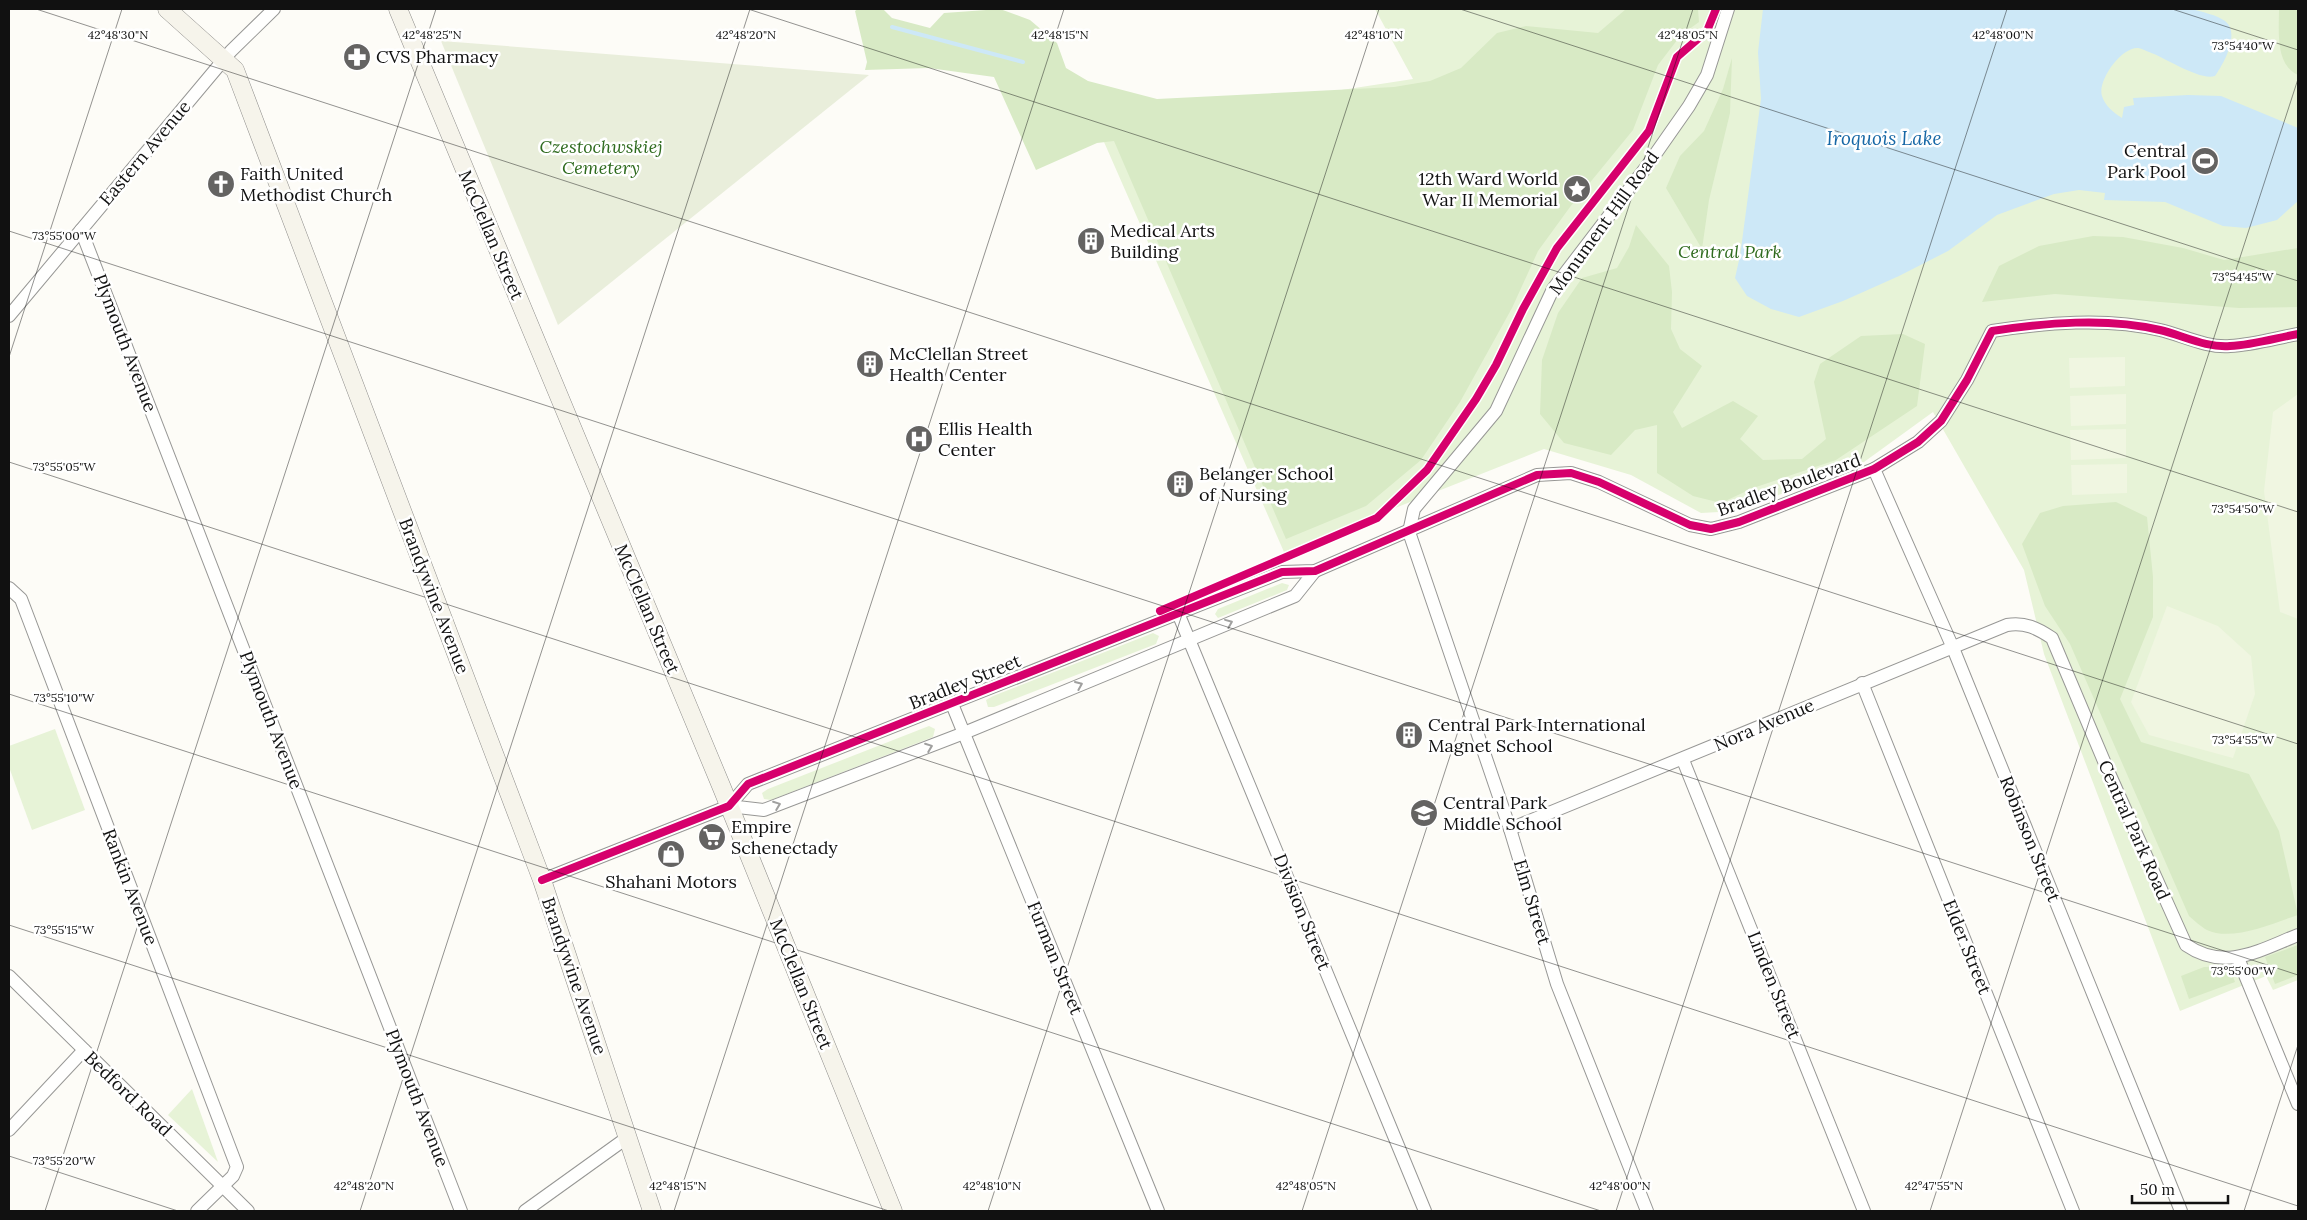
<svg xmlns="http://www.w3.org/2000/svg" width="2307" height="1220" font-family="Lora,serif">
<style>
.green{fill:#e7f3d7}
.forest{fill:#d8eac5}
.cemetery{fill:#e9eedb}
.pitch{fill:#f0f6e1}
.water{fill:#cde8f7}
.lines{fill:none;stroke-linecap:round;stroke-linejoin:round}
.stream{stroke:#cde8f7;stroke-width:4}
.street-casing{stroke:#979795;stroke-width:14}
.secondary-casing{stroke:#8e8d8b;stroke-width:19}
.street{stroke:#fffffe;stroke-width:12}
.secondary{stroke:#f6f4eb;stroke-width:18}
.cycleway-casing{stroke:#fff;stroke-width:11}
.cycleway{stroke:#d6006c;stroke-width:8}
.oneway{stroke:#a0a09f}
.ticks{fill:none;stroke:#111;stroke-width:1;stroke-opacity:0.45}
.labels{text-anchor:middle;stroke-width:5;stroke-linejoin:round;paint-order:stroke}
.poi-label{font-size:18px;fill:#111;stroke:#fff;text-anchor:start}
.park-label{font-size:18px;font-style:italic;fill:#2f6b1f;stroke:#fff}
.street-label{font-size:18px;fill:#111;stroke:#fff}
.water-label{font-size:19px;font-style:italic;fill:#1768a6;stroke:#fff}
.ticks-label{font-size:12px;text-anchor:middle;fill:#111;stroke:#fff;stroke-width:5;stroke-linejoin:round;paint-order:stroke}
</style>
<rect width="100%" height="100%" fill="#fdfcf7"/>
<g class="green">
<path d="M1375,9H2298V980L2273,990L2266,976L2180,1011L2044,654L2024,570L1933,412L1864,462L1737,511L1701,513L1631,475L1544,449L1284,552L1079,85L1160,103L1283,99L1413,79Z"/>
<path d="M1282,583L1289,585L1287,590L1218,618L1215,614L1218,609Z"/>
<path d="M1153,633L1159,636L1156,644L994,707H988L986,700L993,696Z"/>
<path d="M929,726L935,729L933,737L771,800L764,799L762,793L768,789Z"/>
<path d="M55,729L85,810L32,830L9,767V746Z"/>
<path d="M192,1089L218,1162L168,1115Z"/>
</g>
<g class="forest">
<path d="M858,9H883L892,18L930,28L944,13L1000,9L1030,20L1057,43L1066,68L1088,81L1157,99L1394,87L1430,81L1461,68L1497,33L1526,26L1598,33L1626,9H1698L1699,22L1681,35L1658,65L1633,130L1570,207L1538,251L1512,308L1460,402L1421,460L1366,506L1286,539L1114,141L1097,143L1036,170L994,77L929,68L865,70L867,62L855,11Z"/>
<path d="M2279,9H2298V75C2275,65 2279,30 2279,9Z"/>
<path d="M1732,58L1730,113L1709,200L1702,249L1666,188L1680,156L1704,131L1723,89Z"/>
<path d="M1636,225L1669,266L1672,292L1671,329L1680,349L1702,366L1673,412L1682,428L1733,401L1758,416L1740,439L1763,460L1802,459L1826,439L1814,382L1820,364L1861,336L1903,334L1925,344L1917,406L1836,460L1753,488L1721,503L1693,496L1657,473V425L1635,430L1611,455L1564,443L1540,414L1542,360L1558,313L1582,278L1617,268L1629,247Z"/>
<path d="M2093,236L2123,237L2183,248L2224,260L2298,248V307L2239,308L2055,294L1982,302L1999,266L2039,246Z"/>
<path d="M2116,502L2147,517L2153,577V617L2120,699L2141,742L2249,774L2279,831L2298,915C2273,923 2232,942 2207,930C2201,927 2194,920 2189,916L2070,644L2045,606L2022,544L2040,513L2063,506Z"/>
<path d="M2298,945V975L2275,984L2265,957Z"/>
<path d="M2229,966L2235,982L2189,999L2181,976L2204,967Z"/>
</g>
<path class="cemetery" d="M441,41L468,43L869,75L558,325Z"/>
<g class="pitch">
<path d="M2125,357V386L2070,388L2069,358Z"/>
<path d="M2126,394V424L2071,426L2070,396Z"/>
<path d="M2298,394V619L2280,612L2264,491L2273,412Z"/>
<path d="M2126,429V458L2071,460L2070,430Z"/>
<path d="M2127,464V493L2072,495L2071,465Z"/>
<path d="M2167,606L2218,626L2251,656L2255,694L2233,758L2149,735L2131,702Z"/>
</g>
<path class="water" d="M1763,9H2192C2202,12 2217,15 2225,21C2241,33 2223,65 2215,76C2200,81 2166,58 2149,52C2146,51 2141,48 2138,48C2121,47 2097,81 2102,96C2105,106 2113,112 2122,118L2124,107L2134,105L2133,98L2188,95L2221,96L2298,128V201L2277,220L2246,228L2223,226L2165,202L2104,200L2105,193L2079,190L2054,194L1997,215L1948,251L1899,276L1843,301L1799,317L1771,309L1747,296L1735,278L1740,256L1761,99L1758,52Z"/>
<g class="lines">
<path class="stream" d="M892,27L1023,62"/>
<g class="street-casing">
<g id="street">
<path d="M81,230L461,1211"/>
<path d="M9,316L231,51L274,9"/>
<path d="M1874,469L1953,648L2181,1211"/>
<path d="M1409,532L1510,829L1557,984L1647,1211"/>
<path d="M1409,532L1414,509L1496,411L1553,289L1647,166L1689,106L1707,75L1728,9"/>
<path d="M9,588L21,599L237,1167L233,1176L197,1211"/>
<path d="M1178,613L1425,1211"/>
<path d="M1862,683L2073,1211"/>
<path d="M952,704L1158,1211"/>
<path d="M1683,760L1864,1211"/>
<path d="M729,806L764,810L964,733L1295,596L1315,571"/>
<path d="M1510,829L2007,625C2025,622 2037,628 2052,638L2109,773L2186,945C2225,972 2260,950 2298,935"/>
<path d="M542,880L729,806L748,784L1282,572L1315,571L1537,475L1571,473L1599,482L1690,525L1711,529L1739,522L1874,469L1918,442L1941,421L1967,380L1992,331C2045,323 2106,317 2160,330C2182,335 2206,348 2230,346C2253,345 2276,338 2298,334"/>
<path d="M2238,958L2298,1104"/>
<path d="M9,976L248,1211"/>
<path d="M9,1130L84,1050"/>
<path d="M525,1211L628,1137"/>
</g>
</g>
<g class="secondary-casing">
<g id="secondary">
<path d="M167,9L235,70L542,880L652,1211"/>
<path d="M398,9L722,788L893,1211"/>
</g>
</g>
<use href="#street" class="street"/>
<use href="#secondary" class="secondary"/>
<g class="cycleway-casing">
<g id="cycleway">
<path d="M1160,611L1377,518L1427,470L1476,399L1496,365L1523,309L1557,248L1649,131L1677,57L1707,31L1716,9"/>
<path d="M542,880L729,806L748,784L1282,572L1315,571L1537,475L1571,473L1599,482L1690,525L1711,529L1739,522L1874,469L1918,442L1941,421L1967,380L1992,331C2045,323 2106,317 2160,330C2182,335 2206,348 2230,346C2253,345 2276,338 2298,334"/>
</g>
</g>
<use href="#cycleway" class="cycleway"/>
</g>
<defs><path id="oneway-chevron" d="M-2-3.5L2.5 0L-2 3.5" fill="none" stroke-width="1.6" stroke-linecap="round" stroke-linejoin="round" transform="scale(1.25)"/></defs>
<g class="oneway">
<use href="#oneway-chevron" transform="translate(1229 623) rotate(-22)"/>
<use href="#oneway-chevron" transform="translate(1079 685) rotate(-23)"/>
<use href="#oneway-chevron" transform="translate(929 747) rotate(-21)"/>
<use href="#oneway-chevron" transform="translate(777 805) rotate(-21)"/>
</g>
<path class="ticks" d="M36,9L2298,744M748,9L2298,512M1460,9L2298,281M2172,9L2298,50M9,231L2298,975M9,357L122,9M9,462L2298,1206M9,694L1601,1211M9,925L889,1211M9,1156L178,1211M45,1211L436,9M360,1211L750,9M674,1211L1064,9M988,1211L1379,9M1302,1211L1693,9M1616,1211L2007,9M1930,1211L2298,79M2244,1211L2298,1045"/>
<defs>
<g id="pharmacy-disc" transform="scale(1.4375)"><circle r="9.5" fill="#646362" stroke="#fff"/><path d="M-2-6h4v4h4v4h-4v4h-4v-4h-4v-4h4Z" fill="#fff"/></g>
<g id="stadium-disc" transform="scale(1.4375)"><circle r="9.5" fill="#646362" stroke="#fff"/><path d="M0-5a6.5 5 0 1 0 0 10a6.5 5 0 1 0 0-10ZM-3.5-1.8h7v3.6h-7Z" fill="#fff"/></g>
<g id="church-disc" transform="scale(1.4375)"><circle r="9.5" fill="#646362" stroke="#fff"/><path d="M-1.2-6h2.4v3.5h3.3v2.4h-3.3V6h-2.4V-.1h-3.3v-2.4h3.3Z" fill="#fff"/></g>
<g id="sight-disc" transform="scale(1.4375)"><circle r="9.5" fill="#646362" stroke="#fff"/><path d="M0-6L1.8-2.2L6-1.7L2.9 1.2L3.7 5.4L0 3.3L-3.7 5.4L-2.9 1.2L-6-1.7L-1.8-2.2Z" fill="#fff"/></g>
<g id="building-disc" transform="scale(1.4375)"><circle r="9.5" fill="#646362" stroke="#fff"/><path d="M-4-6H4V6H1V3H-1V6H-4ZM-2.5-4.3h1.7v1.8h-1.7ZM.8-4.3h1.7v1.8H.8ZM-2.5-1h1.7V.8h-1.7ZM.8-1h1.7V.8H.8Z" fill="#fff"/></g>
<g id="hospital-disc" transform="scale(1.4375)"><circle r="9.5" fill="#646362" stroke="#fff"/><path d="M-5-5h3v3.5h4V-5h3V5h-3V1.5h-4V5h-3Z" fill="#fff"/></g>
<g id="school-disc" transform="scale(1.4375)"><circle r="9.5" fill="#646362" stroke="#fff"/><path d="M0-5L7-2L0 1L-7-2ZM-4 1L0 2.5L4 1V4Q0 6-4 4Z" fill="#fff"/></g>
<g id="supermarket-disc" transform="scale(1.4375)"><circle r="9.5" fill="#646362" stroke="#fff"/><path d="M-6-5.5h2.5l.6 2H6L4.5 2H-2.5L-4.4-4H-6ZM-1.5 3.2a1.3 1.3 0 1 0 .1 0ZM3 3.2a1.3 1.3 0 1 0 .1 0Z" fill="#fff"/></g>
<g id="shop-disc" transform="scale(1.4375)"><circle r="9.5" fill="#646362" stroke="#fff"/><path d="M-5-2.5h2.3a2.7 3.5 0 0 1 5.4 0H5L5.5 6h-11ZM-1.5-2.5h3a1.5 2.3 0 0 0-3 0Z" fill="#fff"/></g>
</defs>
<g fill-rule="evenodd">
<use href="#pharmacy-disc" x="357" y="57"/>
<use href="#stadium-disc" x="2205" y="161"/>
<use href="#church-disc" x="221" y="184"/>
<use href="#sight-disc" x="1577" y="189"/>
<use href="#building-disc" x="1091" y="241"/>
<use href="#building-disc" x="870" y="364"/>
<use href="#hospital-disc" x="919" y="439"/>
<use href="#building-disc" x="1180" y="484"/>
<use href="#building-disc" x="1409" y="735"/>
<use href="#school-disc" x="1424" y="813"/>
<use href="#supermarket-disc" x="712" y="837"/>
<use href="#shop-disc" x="671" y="854"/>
</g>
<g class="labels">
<g class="poi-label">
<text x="376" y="63">CVS Pharmacy</text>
<text x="2186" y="157" text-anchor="end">Central<tspan x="2186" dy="21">Park Pool</tspan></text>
<text x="240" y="180">Faith United<tspan x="240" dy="21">Methodist Church</tspan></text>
<text x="1558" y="185" text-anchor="end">12th Ward World<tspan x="1558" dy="21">War II Memorial</tspan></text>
<text x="1110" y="237">Medical Arts<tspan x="1110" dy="21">Building</tspan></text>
<text x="889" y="360">McClellan Street<tspan x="889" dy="21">Health Center</tspan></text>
<text x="938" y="435">Ellis Health<tspan x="938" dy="21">Center</tspan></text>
<text x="1199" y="480">Belanger School<tspan x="1199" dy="21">of Nursing</tspan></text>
<text x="1428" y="731">Central Park International<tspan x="1428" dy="21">Magnet School</tspan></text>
<text x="1443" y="809">Central Park<tspan x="1443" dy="21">Middle School</tspan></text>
<text x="731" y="833">Empire<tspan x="731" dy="21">Schenectady</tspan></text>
<text x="671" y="888" text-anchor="middle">Shahani Motors</text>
</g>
<g class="park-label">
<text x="601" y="153">Czestochwskiej<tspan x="601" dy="21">Cemetery</tspan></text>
<text x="1730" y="258">Central Park</text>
</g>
<g class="street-label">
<text transform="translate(145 153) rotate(-50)" y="6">Eastern Avenue</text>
<text transform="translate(1604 223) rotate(-54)" y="6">Monument Hill Road</text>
<text transform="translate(491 235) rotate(67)" y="6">McClellan Street</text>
<text transform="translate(125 343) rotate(69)" y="6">Plymouth Avenue</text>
<text transform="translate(1789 485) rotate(-20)" y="6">Bradley Boulevard</text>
<text transform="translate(434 596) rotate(69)" y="6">Brandywine Avenue</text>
<text transform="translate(647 609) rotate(67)" y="6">McClellan Street</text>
<text transform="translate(965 682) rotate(-22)" y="6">Bradley Street</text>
<text transform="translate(271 720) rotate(69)" y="6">Plymouth Avenue</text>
<text transform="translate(1764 725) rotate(-23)" y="6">Nora Avenue</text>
<text transform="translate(2134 830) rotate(66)" y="6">Central Park Road</text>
<text transform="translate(2030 839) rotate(68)" y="6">Robinson Street</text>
<text transform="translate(130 887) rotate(69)" y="6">Rankin Avenue</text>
<text transform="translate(1532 902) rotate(73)" y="6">Elm Street</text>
<text transform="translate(1302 912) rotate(68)" y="6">Division Street</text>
<text transform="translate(1967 947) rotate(68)" y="6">Elder Street</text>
<text transform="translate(1055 958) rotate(68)" y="6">Furman Street</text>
<text transform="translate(574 976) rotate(71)" y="6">Brandywine Avenue</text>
<text transform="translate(801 984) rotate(68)" y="6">McClellan Street</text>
<text transform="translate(1774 985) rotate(68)" y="6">Linden Street</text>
<text transform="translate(128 1094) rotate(44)" y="6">Bedford Road</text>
<text transform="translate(417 1098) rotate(69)" y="6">Plymouth Avenue</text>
</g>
<g class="water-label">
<text x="1884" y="145">Iroquois Lake</text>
</g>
</g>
<g class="ticks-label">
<text x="118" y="39">42°48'30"N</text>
<text x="432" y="39">42°48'25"N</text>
<text x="746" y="39">42°48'20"N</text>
<text x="1060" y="39">42°48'15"N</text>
<text x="1374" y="39">42°48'10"N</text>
<text x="1688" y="39">42°48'05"N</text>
<text x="2003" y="39">42°48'00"N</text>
<text x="2243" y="50">73°54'40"W</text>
<text x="64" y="240">73°55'00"W</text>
<text x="2243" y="281">73°54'45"W</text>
<text x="64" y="471">73°55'05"W</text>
<text x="2243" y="513">73°54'50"W</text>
<text x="64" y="702">73°55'10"W</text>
<text x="2243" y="744">73°54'55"W</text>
<text x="64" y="934">73°55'15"W</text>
<text x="2243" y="975">73°55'00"W</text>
<text x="64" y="1165">73°55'20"W</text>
<text x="364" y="1190">42°48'20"N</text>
<text x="678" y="1190">42°48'15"N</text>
<text x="992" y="1190">42°48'10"N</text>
<text x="1306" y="1190">42°48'05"N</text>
<text x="1620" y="1190">42°48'00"N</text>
<text x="1934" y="1190">42°47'55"N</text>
</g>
<rect width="2307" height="1220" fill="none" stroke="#111111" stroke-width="20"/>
<path d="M2132 1195v8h96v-8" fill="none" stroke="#111111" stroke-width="2.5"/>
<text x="2140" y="1195" font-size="15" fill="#111111" stroke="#ffffff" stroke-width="4" paint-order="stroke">50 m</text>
</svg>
